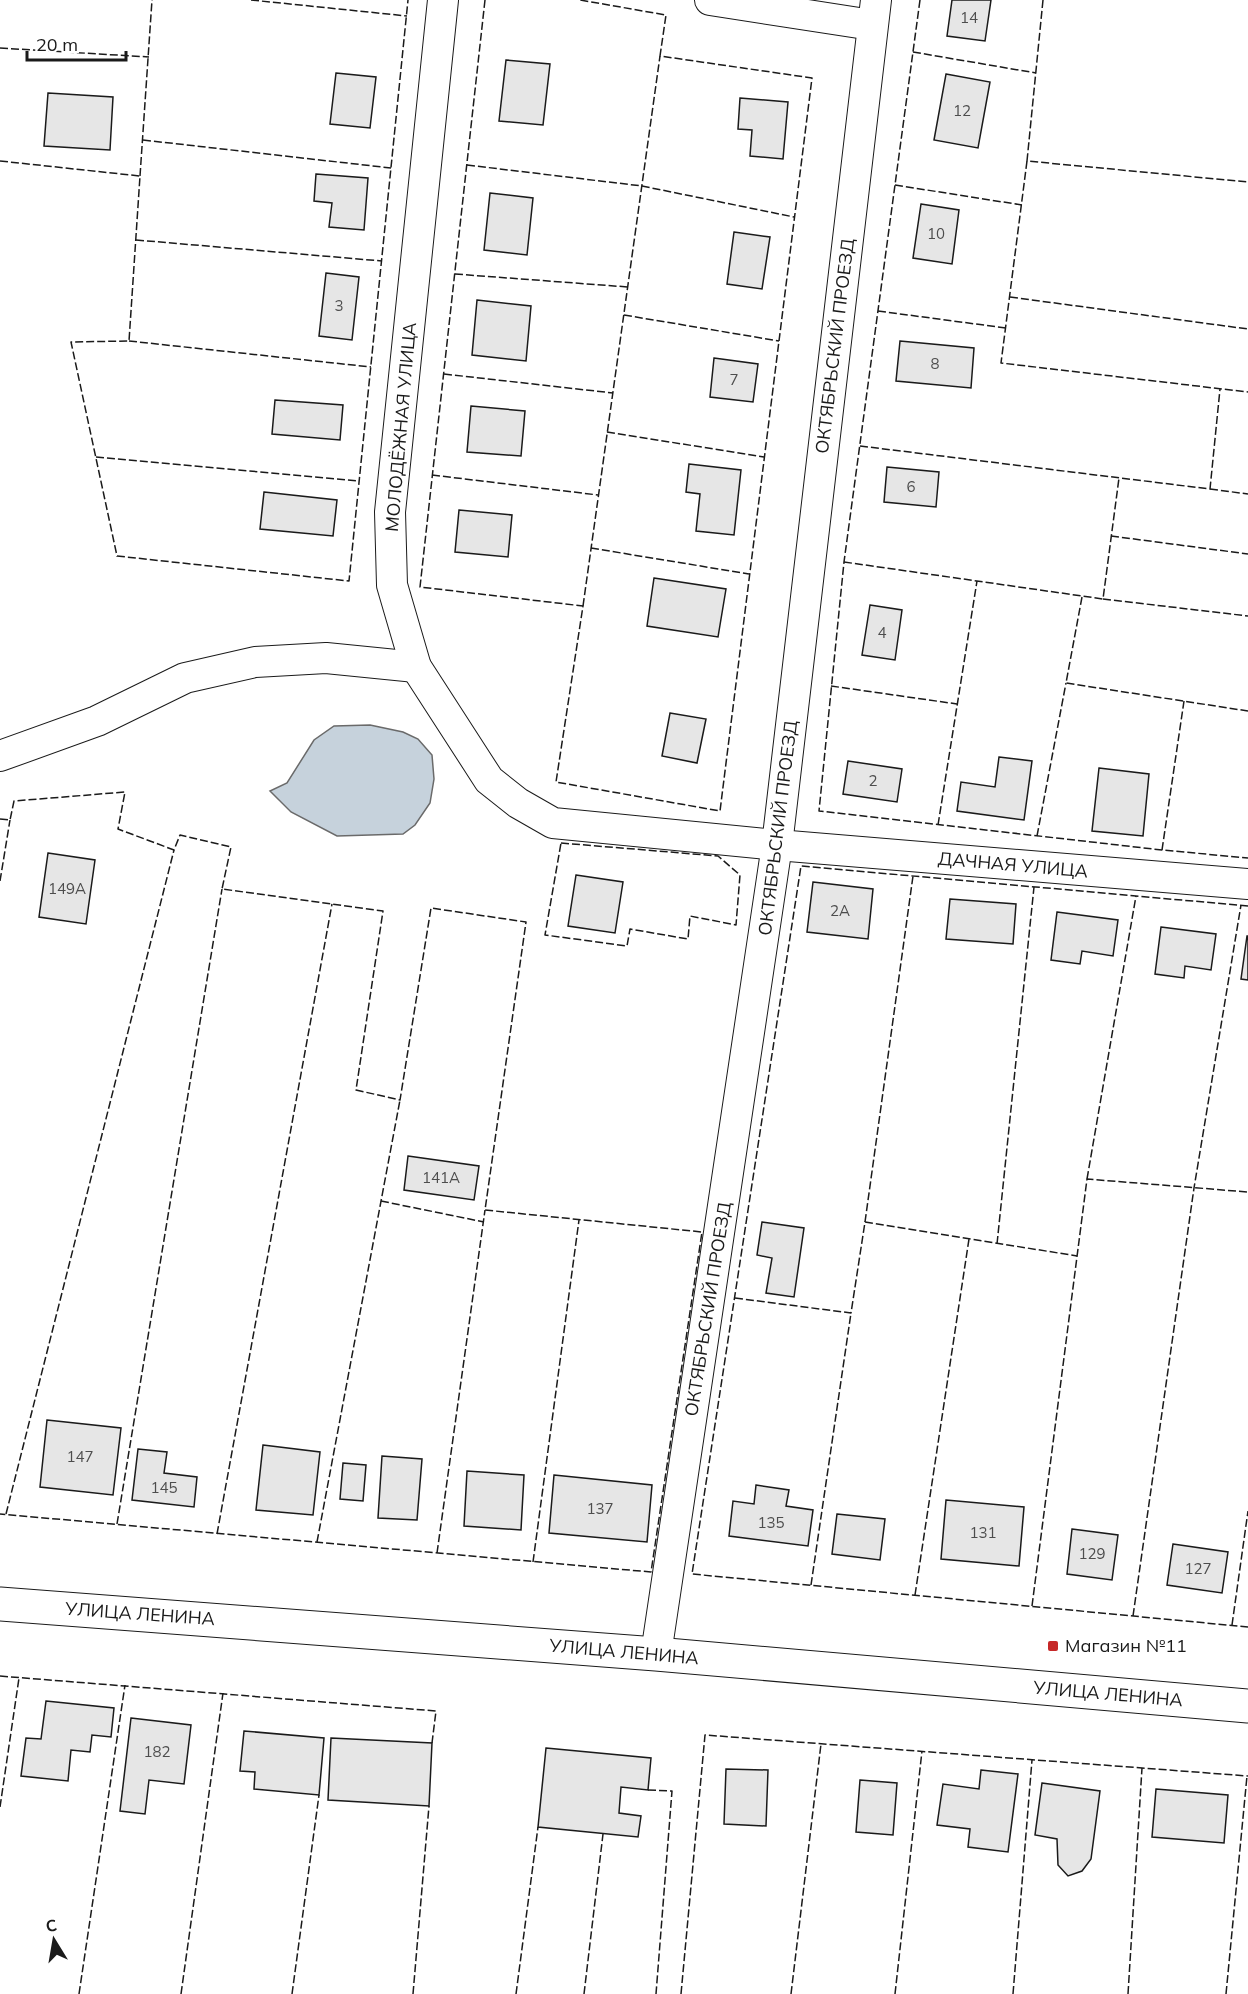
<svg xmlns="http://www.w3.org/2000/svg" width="1248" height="1994" font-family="Mulish,sans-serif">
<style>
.water{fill:#c6d2dc;stroke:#6a6a6a;stroke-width:1.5}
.building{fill:#e6e6e6;stroke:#1a1a1a;stroke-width:1.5}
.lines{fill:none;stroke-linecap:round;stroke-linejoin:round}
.street-casing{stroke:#1a1a1a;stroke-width:32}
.secondary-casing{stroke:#1a1a1a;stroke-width:35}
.street{stroke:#fff;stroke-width:30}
.secondary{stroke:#fff;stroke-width:33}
.fence{stroke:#1a1a1a;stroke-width:1.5;stroke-dasharray:8 3;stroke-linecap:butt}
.poi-dot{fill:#c62828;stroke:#fff;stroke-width:2}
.labels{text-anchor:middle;stroke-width:4.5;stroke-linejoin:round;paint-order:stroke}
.number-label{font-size:15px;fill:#4d4d4d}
.street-label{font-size:18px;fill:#1a1a1a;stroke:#fff}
.poi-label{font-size:18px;fill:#1a1a1a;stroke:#fff;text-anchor:start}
</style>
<rect width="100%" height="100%" fill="#fff"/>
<path class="water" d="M370,725L403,732L418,739L432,755L434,779L430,803L415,825L403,834L337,836L291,812L270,791L287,783L314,740L334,726Z"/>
<g class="building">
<path d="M952,0H991L985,41L947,36Z"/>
<path d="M506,60L550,64L543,125L499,121Z"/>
<path d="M336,73L376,77L370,128L330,124Z"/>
<path d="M946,74L990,82L978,148L934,140Z"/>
<path d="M48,93L113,97L110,150L44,146Z"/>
<path d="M740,98L788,102L783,159L750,156L752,130L738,129Z"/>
<path d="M316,174L368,178L364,230L329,227L332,203L314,201Z"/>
<path d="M490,193L533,198L527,255L484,250Z"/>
<path d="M921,204L959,210L952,264L913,258Z"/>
<path d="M734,232L770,237L762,289L727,284Z"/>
<path d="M326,273L359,277L352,340L319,336Z"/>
<path d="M477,300L531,306L526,361L472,355Z"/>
<path d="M900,341L974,348L971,388L896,381Z"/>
<path d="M714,358L758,364L753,402L710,397Z"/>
<path d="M275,400L343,405L340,440L272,434Z"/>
<path d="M471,406L525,411L521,456L467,452Z"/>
<path d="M689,464L741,470L734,535L696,531L700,494L686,492Z"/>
<path d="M887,467L939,472L936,507L884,502Z"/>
<path d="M264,492L337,500L333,536L260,529Z"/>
<path d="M459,510L512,515L508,557L455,552Z"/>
<path d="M654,578L726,589L718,637L647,626Z"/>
<path d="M870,605L902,610L895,660L862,655Z"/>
<path d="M670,713L706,719L697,763L662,756Z"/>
<path d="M999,757L1032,761L1024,820L957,811L961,782L995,787Z"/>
<path d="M848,761L902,769L897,802L843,794Z"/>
<path d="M1099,768L1149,774L1143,836L1092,831Z"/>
<path d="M48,853L95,860L86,924L39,917Z"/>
<path d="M576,875L623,882L615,933L568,926Z"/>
<path d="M813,882L873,889L868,939L807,932Z"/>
<path d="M950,899L1016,904L1013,944L946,939Z"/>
<path d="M1057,912L1118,920L1113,956L1082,951L1080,964L1051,960Z"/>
<path d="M1161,927L1216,934L1211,970L1185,966L1184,978L1155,974Z"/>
<path d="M1247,936H1248V980L1241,979Z"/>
<path d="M408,1156L479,1166L474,1200L404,1190Z"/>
<path d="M762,1222L804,1228L794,1297L766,1293L772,1258L757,1255Z"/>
<path d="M47,1420L121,1428L113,1495L40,1487Z"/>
<path d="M263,1445L320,1452L313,1515L256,1510Z"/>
<path d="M138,1449L167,1452L164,1473L197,1477L194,1507L132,1500Z"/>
<path d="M382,1456L422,1459L417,1520L378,1518Z"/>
<path d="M343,1463L366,1465L363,1501L340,1499Z"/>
<path d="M467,1471L524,1475L521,1530L464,1526Z"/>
<path d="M554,1475L652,1485L647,1542L549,1533Z"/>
<path d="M756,1485L789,1490L786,1506L813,1510L808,1546L729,1536L733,1501L754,1504Z"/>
<path d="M946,1500L1024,1507L1019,1566L941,1559Z"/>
<path d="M837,1514L885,1519L880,1560L832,1554Z"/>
<path d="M1072,1529L1118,1535L1112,1580L1067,1574Z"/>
<path d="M1173,1544L1228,1552L1222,1593L1167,1585Z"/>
<path d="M46,1701L114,1708L111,1737L92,1735L90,1752L71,1750L68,1781L21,1776L26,1738L41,1739Z"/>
<path d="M131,1718L191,1725L184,1784L149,1780L145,1814L120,1811Z"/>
<path d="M244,1731L324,1738L319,1795L254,1789L255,1772L240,1771Z"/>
<path d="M331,1738L432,1743L429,1806L328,1800Z"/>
<path d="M546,1748L651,1758L648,1790L621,1787L619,1813L641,1816L638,1837L538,1827Z"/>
<path d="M726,1769L768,1770L766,1826L724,1824Z"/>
<path d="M981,1770L1018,1774L1008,1852L968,1847L970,1829L937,1825L943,1784L979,1789Z"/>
<path d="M860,1780L897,1783L893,1835L856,1832Z"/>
<path d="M1042,1783L1100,1791L1091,1859L1082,1871L1068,1876L1058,1865L1057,1839L1035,1835Z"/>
<path d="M1156,1789L1228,1795L1224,1843L1152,1837Z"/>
</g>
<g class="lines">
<g class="street-casing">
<g id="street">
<path d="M443,0L390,512L392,585L416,667L489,780L518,803L553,823L777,845L1248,884"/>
<path d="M710,0L872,25"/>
<path d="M0,756L97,721L185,678L255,662L326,658L416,667"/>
<path d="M656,1654L777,845L876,0"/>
</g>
</g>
<g class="secondary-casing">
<path id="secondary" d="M0,1604L656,1654L1248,1706"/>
</g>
<use href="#street" class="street"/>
<use href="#secondary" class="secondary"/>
<g class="fence">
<path d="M251,0L407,16"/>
<path d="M485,0L420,587L583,606L556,782L720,811L812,78L660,56L666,15L580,0"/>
<path d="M920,0L844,562L819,811L1162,850L1248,858"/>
<path d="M1043,0L1027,161L1248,182"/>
<path d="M0,48L149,57"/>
<path d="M913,52L1036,73"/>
<path d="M143,140L391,168"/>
<path d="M0,161L140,176L129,341L71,342L117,556L349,581L408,0"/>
<path d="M1027,161L1001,363L1248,392"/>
<path d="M467,165L642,186L794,217"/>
<path d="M140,176L152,0"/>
<path d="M895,185L1022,205"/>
<path d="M136,240L382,261"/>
<path d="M455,274L628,287"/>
<path d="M1010,297L1248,329"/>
<path d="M878,311L1006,328"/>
<path d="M624,315L779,341"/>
<path d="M129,341L371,367"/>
<path d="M444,374L613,393"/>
<path d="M607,432L764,457"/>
<path d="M860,446L1210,489L1220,389"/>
<path d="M96,457L359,481"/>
<path d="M432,475L598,495"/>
<path d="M1210,489L1248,494"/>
<path d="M1111,536L1248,554"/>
<path d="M591,548L749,574"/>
<path d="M844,562L1103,599L1119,478"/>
<path d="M1082,597L1066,683L1248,711"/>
<path d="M1103,599L1248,616"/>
<path d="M583,606L660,56"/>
<path d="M831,686L957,704"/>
<path d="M0,819L10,820L14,801L125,792L118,829L174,850L180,835L231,847L222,889L383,911L356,1090L400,1100L431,908L526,922L485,1210L702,1232L651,1572L0,1514"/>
<path d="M938,825L977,581"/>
<path d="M1037,836L1066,683"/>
<path d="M561,843L718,856L740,875L736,925L690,916L688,939L630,929L627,946L545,935Z"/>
<path d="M1162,850L1184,701"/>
<path d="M0,881L10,820"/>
<path d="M1248,906L801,866L692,1574L1248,1627"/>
<path d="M1087,1179L1136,896"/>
<path d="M381,1201L484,1222"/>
<path d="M865,1222L913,876"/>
<path d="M997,1244L1034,887"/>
<path d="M735,1298L851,1313L865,1222L1077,1256"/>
<path d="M6,1514L174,850"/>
<path d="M117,1524L222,889"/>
<path d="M217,1534L332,904"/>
<path d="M317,1542L400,1100"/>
<path d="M437,1553L485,1210"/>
<path d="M533,1562L579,1220"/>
<path d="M811,1585L851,1313"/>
<path d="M915,1595L969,1239"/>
<path d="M1032,1606L1087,1179L1248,1192"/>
<path d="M1133,1616L1194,1188L1241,905"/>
<path d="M1232,1625L1248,1511"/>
<path d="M0,1676L436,1711L432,1743"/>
<path d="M648,1790L672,1791L656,1994"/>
<path d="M0,1807L19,1678"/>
<path d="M79,1994L125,1685"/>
<path d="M181,1994L223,1693"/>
<path d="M292,1994L319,1795"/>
<path d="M413,1994L429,1806"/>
<path d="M516,1994L538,1827"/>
<path d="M584,1994L603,1834"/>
<path d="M681,1994L705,1735L1248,1776"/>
<path d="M791,1994L821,1744"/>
<path d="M895,1994L922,1751"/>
<path d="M1013,1994L1032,1760"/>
<path d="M1128,1994L1142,1768"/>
<path d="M1226,1994L1247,1776"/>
</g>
</g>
<rect class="poi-dot" x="1047" y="1640" width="12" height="12" rx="3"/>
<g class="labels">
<g class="number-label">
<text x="969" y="23">14</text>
<text x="962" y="116">12</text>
<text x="936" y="239">10</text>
<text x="339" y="311">3</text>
<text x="935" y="369">8</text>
<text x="734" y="385">7</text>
<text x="911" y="492">6</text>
<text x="882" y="638">4</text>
<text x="873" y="786">2</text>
<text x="67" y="894">149А</text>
<text x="840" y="916">2А</text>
<text x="441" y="1183">141А</text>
<text x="80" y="1462">147</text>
<text x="164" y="1493">145</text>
<text x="600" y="1514">137</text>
<text x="771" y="1528">135</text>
<text x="983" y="1538">131</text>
<text x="1092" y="1559">129</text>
<text x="1198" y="1574">127</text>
<text x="157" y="1757">182</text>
</g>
<g class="street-label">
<text transform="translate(835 346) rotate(-83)" y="6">ОКТЯБРЬСКИЙ ПРОЕЗД</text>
<text transform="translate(401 427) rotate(-85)" y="6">МОЛОДЁЖНАЯ УЛИЦА</text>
<text transform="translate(778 828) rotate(-83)" y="6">ОКТЯБРЬСКИЙ ПРОЕЗД</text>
<text transform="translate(1013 865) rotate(5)" y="6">ДАЧНАЯ УЛИЦА</text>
<text transform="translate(708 1309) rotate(-81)" y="6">ОКТЯБРЬСКИЙ ПРОЕЗД</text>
<text transform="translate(140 1614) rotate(4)" y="6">УЛИЦА ЛЕНИНА</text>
<text transform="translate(624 1652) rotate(5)" y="6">УЛИЦА ЛЕНИНА</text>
<text transform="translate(1108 1694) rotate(5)" y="6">УЛИЦА ЛЕНИНА</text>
</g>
<g class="poi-label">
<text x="1065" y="1652">Магазин №11</text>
</g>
</g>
<g transform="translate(54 1940) rotate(349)" stroke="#ffffff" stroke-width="4.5" paint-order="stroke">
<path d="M0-4.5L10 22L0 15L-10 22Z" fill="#1a1a1a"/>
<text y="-9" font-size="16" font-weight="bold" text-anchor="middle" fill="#1a1a1a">С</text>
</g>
<path d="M27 51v9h99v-9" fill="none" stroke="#1a1a1a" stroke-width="3"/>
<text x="36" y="51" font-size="18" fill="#1a1a1a" stroke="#ffffff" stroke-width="4.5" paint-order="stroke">20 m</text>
</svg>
